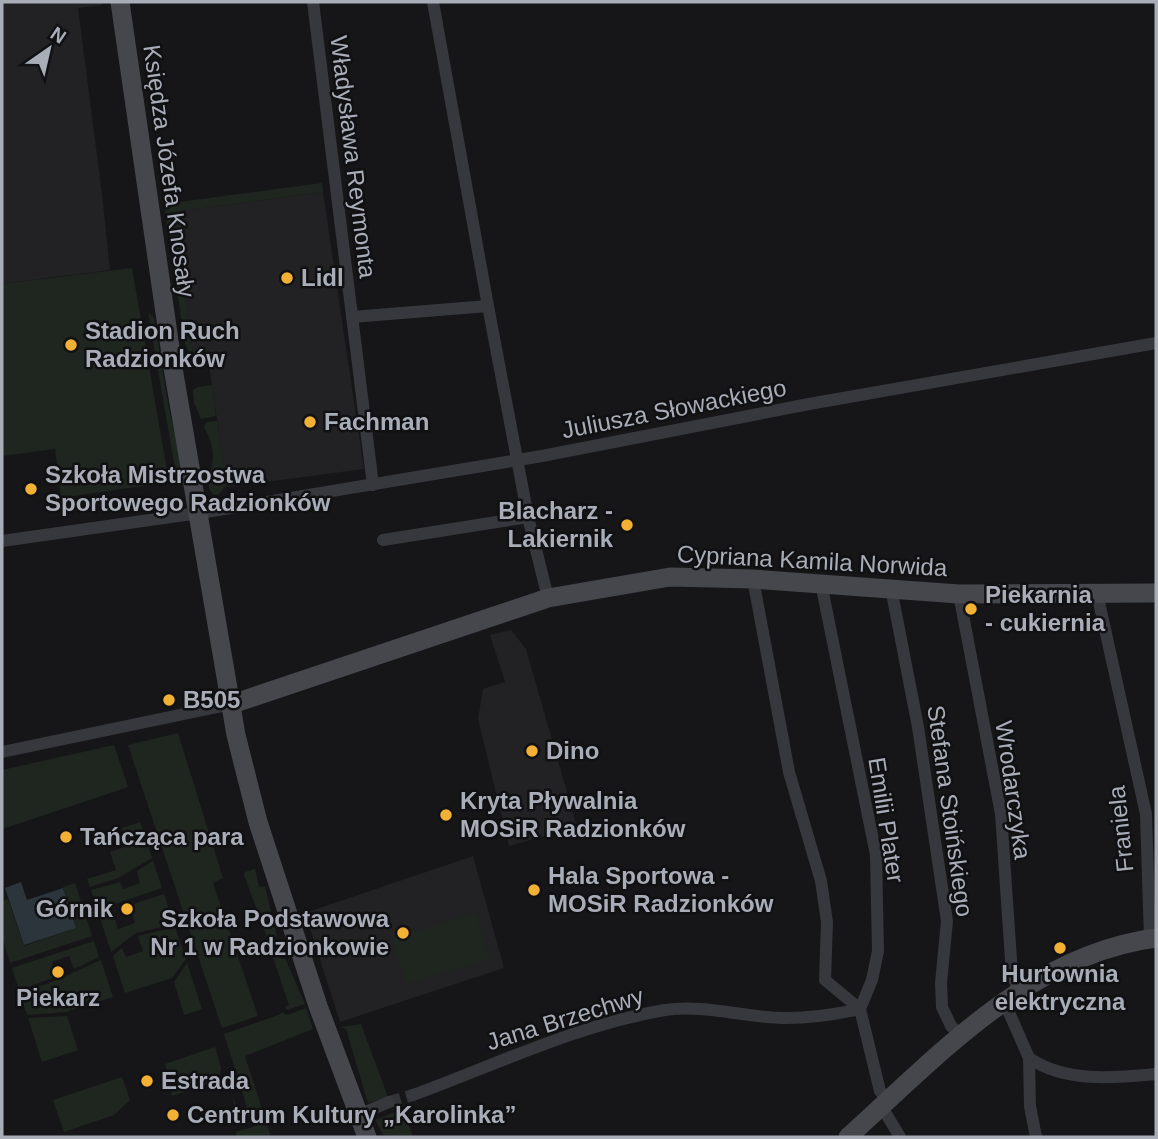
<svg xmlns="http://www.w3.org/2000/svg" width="1158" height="1139" font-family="Arial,sans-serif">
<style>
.built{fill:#222225}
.green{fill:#1e261f}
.water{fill:#2c353c}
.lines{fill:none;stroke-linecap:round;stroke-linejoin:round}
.street-tunnel{stroke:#333438;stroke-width:12;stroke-dasharray:12 6;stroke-linecap:butt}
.street{stroke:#37383d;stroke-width:12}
.secondary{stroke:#45474d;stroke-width:19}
.poi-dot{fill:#f2b134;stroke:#111113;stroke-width:2.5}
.labels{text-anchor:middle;stroke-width:5;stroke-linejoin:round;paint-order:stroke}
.street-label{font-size:24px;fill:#a8adb8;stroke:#111113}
.poi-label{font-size:24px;font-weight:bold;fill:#a8adb8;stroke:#111113;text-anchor:start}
</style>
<rect width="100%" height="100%" fill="#161618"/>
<g class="built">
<path d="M2,2H101L102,5L78,8L102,194L110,270L2,284Z"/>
<path d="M323,192L364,469L227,487L207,352L193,353L173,212Z"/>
<path d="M511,630L526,649L577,827L509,846L478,719L483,689L505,682L490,635Z"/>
<path d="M473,856L504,968L340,1022L305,913Z"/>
</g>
<g class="green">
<path d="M322,183L323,192L174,212L193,353L189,352L185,344L164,204Z"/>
<path d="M132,268L169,482L61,498L55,449L2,456V284Z"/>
<path d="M148,312L154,318L168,404L186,485L178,486Z"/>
<path d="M212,385L216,416L201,419L194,403L193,390L198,387Z"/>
<path d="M217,421L227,485L219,494L214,495C203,485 213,469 213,456C213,445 209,436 204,427L207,422Z"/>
<path d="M178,733L223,878L213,883L258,1016L222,1028L128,745Z"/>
<path d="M114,745L128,787L2,829V770Z"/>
<path d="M140,822L152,858L118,878L90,887L87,879L116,870L110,852L128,846L122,828Z"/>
<path d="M153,861L162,888L97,910L91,890L120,882L123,889L140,883L137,871Z"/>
<path d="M255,869L259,887L265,886L277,937L268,940L244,875L245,872Z"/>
<path d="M75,883L92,936L10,963L2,937V901L8,899L24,946L76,928L63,887Z"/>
<path d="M164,894L174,924L136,933L111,952L99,915L112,911L118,929L135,923L130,905Z"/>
<path d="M476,913L489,959L406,984L392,938Z"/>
<path d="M175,927L186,959L172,978L125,993L113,956L122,948L126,957L143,951L138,936Z"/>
<path d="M94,941L99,957L74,969L69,956L52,962L56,977L19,990L12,968Z"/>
<path d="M279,942L282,949L278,951L281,959L285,958L305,1004L287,1010L285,1007L289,1005L269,945Z"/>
<path d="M101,960L113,997L66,1012L27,1015L20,993L57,980Z"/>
<path d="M187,963L202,1009L184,1015L174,982Z"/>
<path d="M306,1008L313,1029L245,1056L271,1137H237L236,1132L258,1125L254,1115L246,1118L248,1123L245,1124L243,1119L238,1120L232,1095L238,1110L247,1107L224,1034L281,1014V1012L287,1015Z"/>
<path d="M67,1016L78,1050L42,1062L28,1018Z"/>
<path d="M361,1024L388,1097L368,1103L346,1029L340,1027Z"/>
<path d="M215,1047L221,1068L219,1080L172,1096L171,1091L173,1090L165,1064Z"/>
<path d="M122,1077L130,1100L114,1115L64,1132L53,1100Z"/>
<path d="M403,1109L413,1137H384L375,1120Z"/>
</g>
<path class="water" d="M21,882L27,900L63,888L76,928L24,945L5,888Z"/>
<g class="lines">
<path class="street-tunnel" d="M389,1102L413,1095"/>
<g class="street">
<path d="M313,2L373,485"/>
<path d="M433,2L488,306"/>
<path d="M352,317L488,306L528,517L548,598"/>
<path d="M383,540L528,517"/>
<path d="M2,541L206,512L542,456L809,404L1156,343"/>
<path d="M753,579L789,772L821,881L827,922L825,980L860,1009"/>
<path d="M821,583L876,855L878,951L872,980L860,1009L880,1091L889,1100"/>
<path d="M891,588L918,727L947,921L941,983L942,1007L951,1026L961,1036"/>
<path d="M1097,593L1146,814L1150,939"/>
<path d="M959,594L1001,814L1012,974L1019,992"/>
<path d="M2,752L232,704"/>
<path d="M1004,1001L1029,1058C1066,1083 1114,1078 1156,1074"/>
<path d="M1029,1058L1030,1106L1036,1137"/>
<path d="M413,1095C495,1065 577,1025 665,1010C705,1004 746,1018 786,1018C811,1018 837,1014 860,1009"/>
<path d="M882,1107L900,1137"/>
<path d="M358,1115L389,1102"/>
</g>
<g class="secondary">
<path d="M120,2L173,368L236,735L258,822L318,1006L367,1137"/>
<path d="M232,704L548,598L670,577L753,579L959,594L1156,593"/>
<path d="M848,1137C937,1057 1030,954 1156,938"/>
</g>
</g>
<g class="poi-dot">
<circle cx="287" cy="278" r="7"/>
<circle cx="71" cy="345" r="7"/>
<circle cx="310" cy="422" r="7"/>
<circle cx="31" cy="489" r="7"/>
<circle cx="627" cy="525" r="7"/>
<circle cx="971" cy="609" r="7"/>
<circle cx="169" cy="700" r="7"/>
<circle cx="532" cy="751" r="7"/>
<circle cx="446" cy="815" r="7"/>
<circle cx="66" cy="837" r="7"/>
<circle cx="534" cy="890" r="7"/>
<circle cx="127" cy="909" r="7"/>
<circle cx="403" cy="933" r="7"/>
<circle cx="1060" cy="948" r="7"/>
<circle cx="58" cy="972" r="7"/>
<circle cx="147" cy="1081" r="7"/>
<circle cx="173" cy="1115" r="7"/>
</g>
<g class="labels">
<g class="street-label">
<text transform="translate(353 157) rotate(83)" y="8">Władysława Reymonta</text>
<text transform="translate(169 171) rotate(82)" y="8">Księdza Józefa Knosały</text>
<text transform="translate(674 409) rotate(-11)" y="8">Juliusza Słowackiego</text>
<text transform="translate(812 561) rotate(3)" y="8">Cypriana Kamila Norwida</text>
<text transform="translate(1013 790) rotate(82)" y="8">Wrodarczyka</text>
<text transform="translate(950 811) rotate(82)" y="8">Stefana Stoińskiego</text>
<text transform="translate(886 820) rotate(81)" y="8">Emilii Plater</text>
<text transform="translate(1121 829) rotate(-96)" y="8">Franiela</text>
<text transform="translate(565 1019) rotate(-17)" y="8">Jana Brzechwy</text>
</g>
<g class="poi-label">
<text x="301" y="286">Lidl</text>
<text x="85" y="339">Stadion Ruch<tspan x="85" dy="28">Radzionków</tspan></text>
<text x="324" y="430">Fachman</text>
<text x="45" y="483">Szkoła Mistrzostwa<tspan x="45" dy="28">Sportowego Radzionków</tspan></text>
<text x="613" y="519" text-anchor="end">Blacharz -<tspan x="613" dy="28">Lakiernik</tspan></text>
<text x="985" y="603">Piekarnia<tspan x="985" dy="28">- cukiernia</tspan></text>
<text x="183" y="708">B505</text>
<text x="546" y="759">Dino</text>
<text x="460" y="809">Kryta Pływalnia<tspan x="460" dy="28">MOSiR Radzionków</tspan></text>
<text x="80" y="845">Tańcząca para</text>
<text x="548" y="884">Hala Sportowa -<tspan x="548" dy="28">MOSiR Radzionków</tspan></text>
<text x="113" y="917" text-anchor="end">Górnik</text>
<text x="389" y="927" text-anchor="end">Szkoła Podstawowa<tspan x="389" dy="28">Nr 1 w Radzionkowie</tspan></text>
<text x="1060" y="982" text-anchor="middle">Hurtownia<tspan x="1060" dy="28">elektryczna</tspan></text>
<text x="58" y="1006" text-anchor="middle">Piekarz</text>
<text x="161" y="1089">Estrada</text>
<text x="187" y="1123">Centrum Kultury „Karolinka”</text>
</g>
</g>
<rect width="1158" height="1139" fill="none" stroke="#a8adb8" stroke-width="7"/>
<g transform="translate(49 49) rotate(34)" stroke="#111113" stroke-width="5" paint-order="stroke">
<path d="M0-5L12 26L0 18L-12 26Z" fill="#a8adb8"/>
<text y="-10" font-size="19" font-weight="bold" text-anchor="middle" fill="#a8adb8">N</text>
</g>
</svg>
